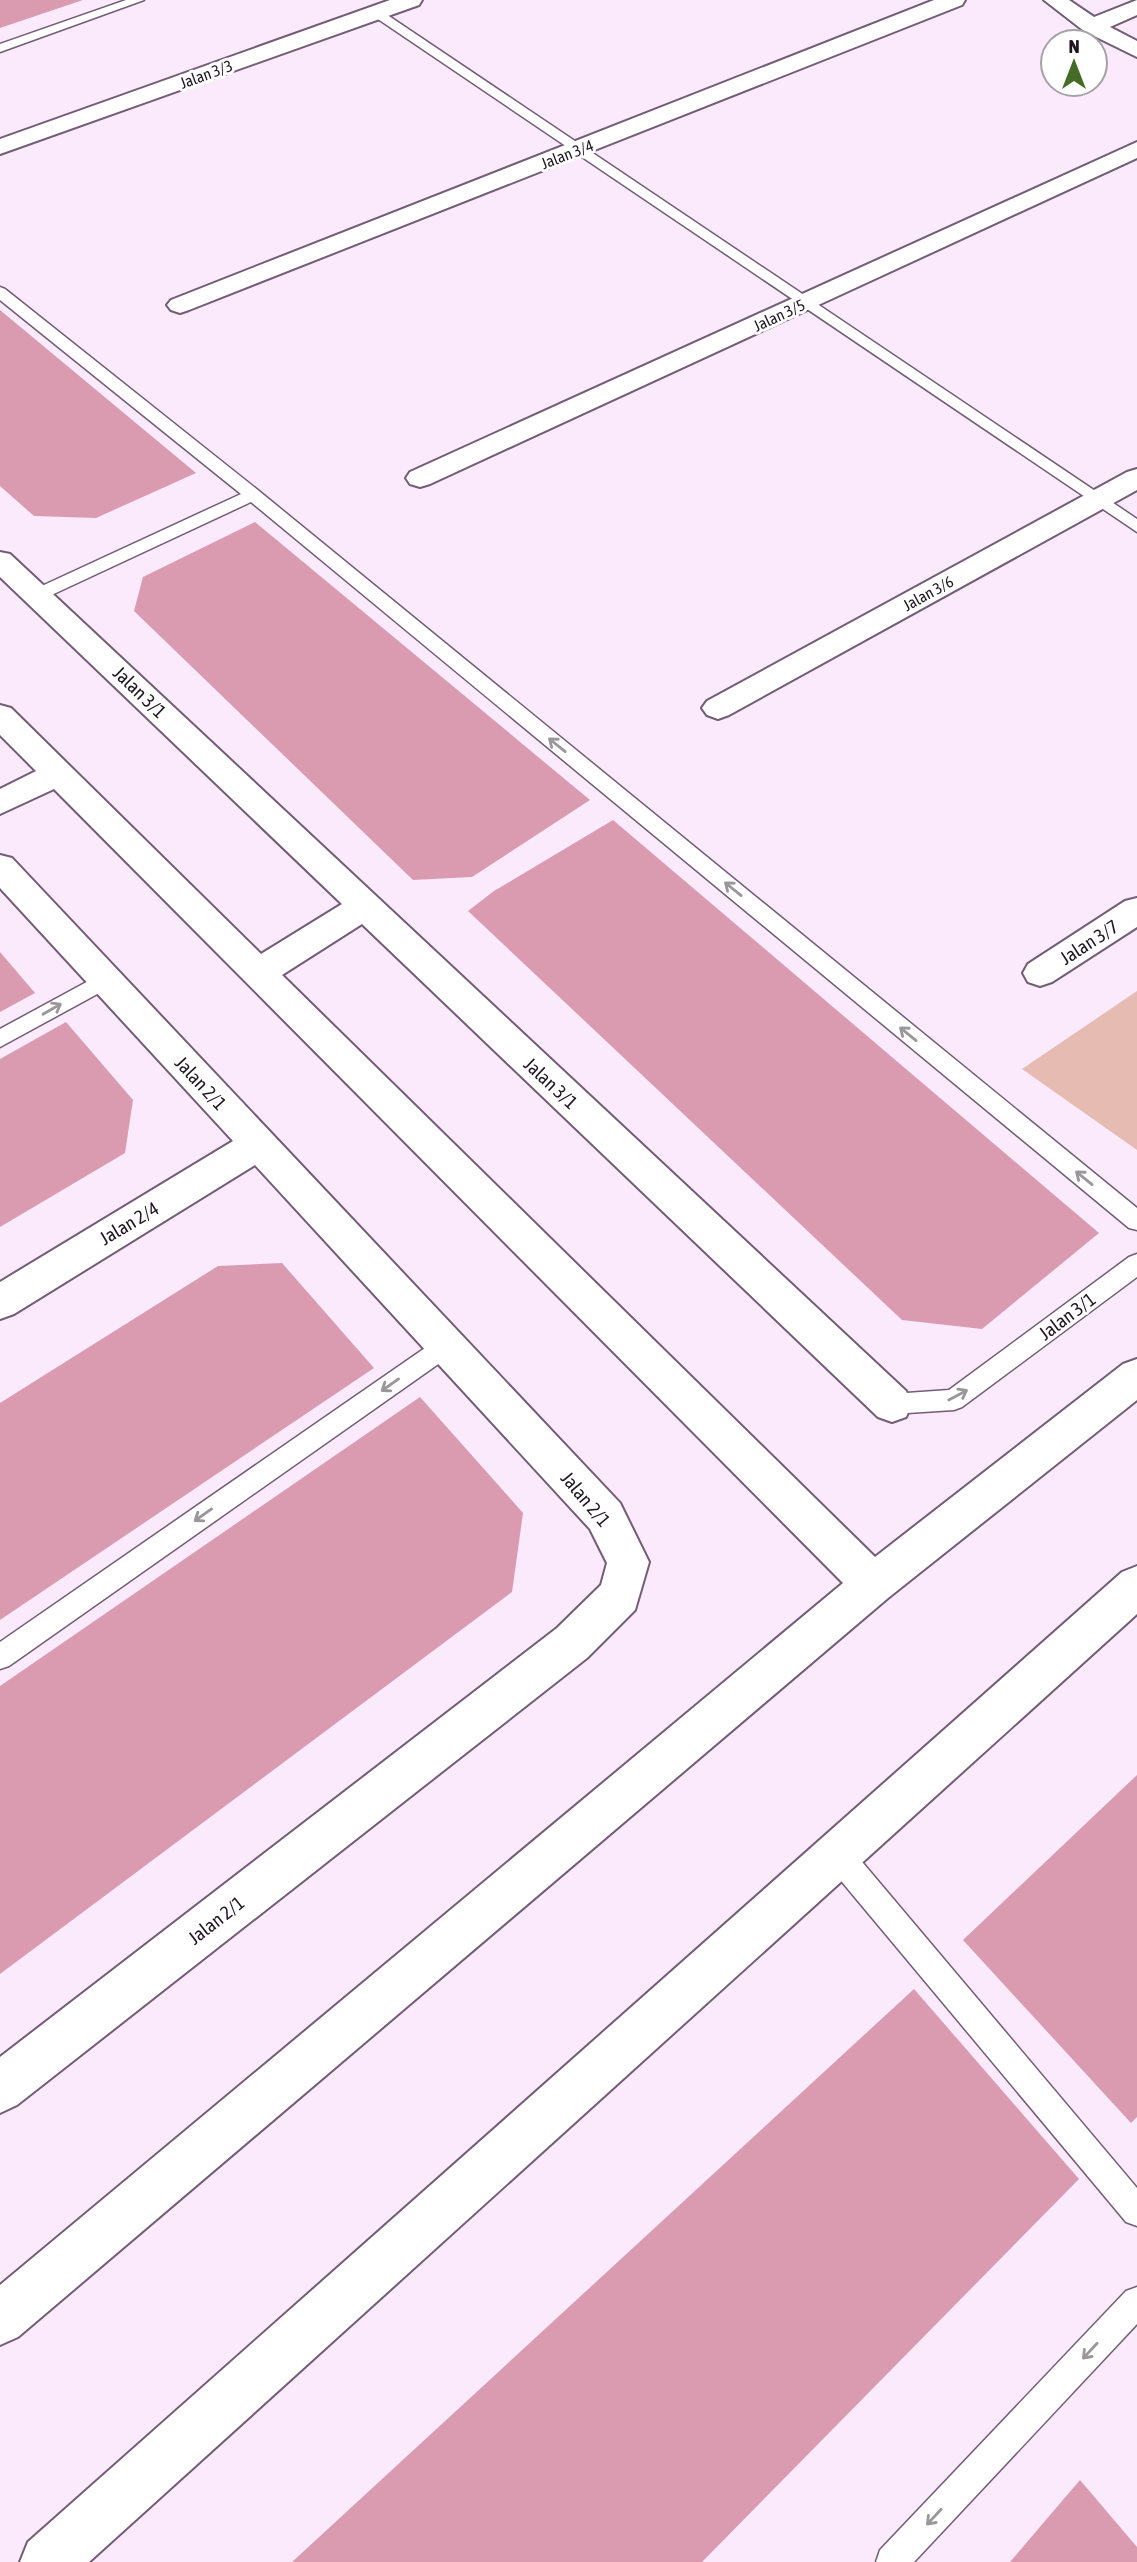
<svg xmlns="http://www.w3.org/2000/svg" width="1137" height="2562" font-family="'Asap Condensed',sans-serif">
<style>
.green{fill:#e6bbb2}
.building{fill:#da9bb1}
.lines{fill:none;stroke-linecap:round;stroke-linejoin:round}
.lane-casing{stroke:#735c76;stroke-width:3}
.street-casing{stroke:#735c76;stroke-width:4}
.lane{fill:#fff;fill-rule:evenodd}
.street{fill:#fff;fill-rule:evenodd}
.oneway{stroke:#9a969a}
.labels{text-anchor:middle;stroke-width:6;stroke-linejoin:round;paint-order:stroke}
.far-street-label{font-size:16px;fill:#1e151f;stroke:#fff}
.street-label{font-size:19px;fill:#1e151f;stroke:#fff}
</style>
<rect width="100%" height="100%" fill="#faeafc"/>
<path class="green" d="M1137,991V1150L1022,1069Z"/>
<g class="building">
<path d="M0,0H83L0,28Z"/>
<path d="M0,310L196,473L96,518L34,516L0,486Z"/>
<path d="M255,522L590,800L472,877L413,880L134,611L143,577Z"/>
<path d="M613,820L1099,1233L982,1329L902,1320L468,911L494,891Z"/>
<path d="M0,952L35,993L0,1012Z"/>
<path d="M66,1022L133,1100L125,1153L0,1227V1059Z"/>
<path d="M282,1263L374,1368L0,1620V1403L218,1266Z"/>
<path d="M420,1397L523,1513L512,1592L0,1974V1686Z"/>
<path d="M1137,1775V2117L1131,2123L963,1940Z"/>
<path d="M914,1989L1079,2179L702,2562H292Z"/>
<path d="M1080,2480L1137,2547V2562H1010Z"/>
</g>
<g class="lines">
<g class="lane-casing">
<g id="lane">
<path d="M126,0H144L0,52V44Z"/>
<path d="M377,8L1137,519V532L372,15V9Z"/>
<path d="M0,287L5,289L259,491L1137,1208V1230L1129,1228L251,502L43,599H31L28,595L31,591L241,494L0,300Z"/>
<path d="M105,972L112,974L115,980L112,986L0,1047V1029Z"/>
<path d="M1137,1254V1277L962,1407L954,1410L892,1414L884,1411L880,1404L884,1397L892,1394L949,1390L1129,1257Z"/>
<path d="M446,1336L454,1339L458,1346L454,1353L9,1666L0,1669V1642L438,1339Z"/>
<path d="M837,1840L847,1844L1137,2188V2226L1126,2222L827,1864L823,1854L827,1844Z"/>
<path d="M1137,2287V2324L914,2562H876L880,2550L1126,2291Z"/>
</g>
</g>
<g class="street-casing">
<g id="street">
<path d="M390,0H422L419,5L0,154V139Z"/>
<path d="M934,0H965L962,5L189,310L180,313L171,310L167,305L171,300Z"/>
<path d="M1044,0H1069L1094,17L1137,0V15L1110,27L1137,41V57L1084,31Z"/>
<path d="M1137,142V158L430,484L420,487L410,484L406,478L410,472Z"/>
<path d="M1137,469V490L729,715L718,719L707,715L702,708L707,701L1127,472Z"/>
<path d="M0,552L10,554L906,1391L912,1404L906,1417L892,1422L878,1417L362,924L282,975L875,1557L1123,1364L1137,1359V1400L888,1598L18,2337L0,2345V2285L843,1583L54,789L0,814V789L36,771L0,735V705L11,708L261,954L342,904L0,577Z"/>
<path d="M0,855L12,858L620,1503L649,1562L635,1610L587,1658L17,2105L0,2113V2057L557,1628L601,1585L607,1563L590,1529L255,1165L14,1314L0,1319V1282L233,1141L0,888Z"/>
<path d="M1137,898V927L1052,982L1040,986L1028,982L1023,973L1028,964L1125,901Z"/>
<path d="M1137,1566V1614L89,2562H20L28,2542L1122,1572Z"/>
</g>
</g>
<use href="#lane" class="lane"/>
<use href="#street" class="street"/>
</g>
<defs><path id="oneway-shaft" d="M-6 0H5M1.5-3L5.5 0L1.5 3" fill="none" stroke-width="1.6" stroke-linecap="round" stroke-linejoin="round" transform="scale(1.75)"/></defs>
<g class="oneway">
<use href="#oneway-shaft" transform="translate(557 745) rotate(-141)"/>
<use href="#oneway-shaft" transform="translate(733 889) rotate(-141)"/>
<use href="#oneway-shaft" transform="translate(52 1009) rotate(-30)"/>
<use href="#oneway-shaft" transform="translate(908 1034) rotate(-141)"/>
<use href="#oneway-shaft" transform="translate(1084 1178) rotate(-141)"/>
<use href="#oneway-shaft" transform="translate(390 1385) rotate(145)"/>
<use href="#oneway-shaft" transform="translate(958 1395) rotate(-28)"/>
<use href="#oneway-shaft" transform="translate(203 1515) rotate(145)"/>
<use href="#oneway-shaft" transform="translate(1090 2351) rotate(133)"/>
<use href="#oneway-shaft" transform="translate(934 2517) rotate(133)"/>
</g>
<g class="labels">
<g class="far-street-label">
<text transform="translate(206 74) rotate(-20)" y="6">Jalan 3/3</text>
<text transform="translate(567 154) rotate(-21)" y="6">Jalan 3/4</text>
<text transform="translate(779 315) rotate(-25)" y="6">Jalan 3/5</text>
<text transform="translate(928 593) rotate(-29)" y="6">Jalan 3/6</text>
</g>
<g class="street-label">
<text transform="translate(140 692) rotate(44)" y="7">Jalan 3/1</text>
<text transform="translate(1089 942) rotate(-33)" y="7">Jalan 3/7</text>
<text transform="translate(201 1083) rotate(47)" y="7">Jalan 2/1</text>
<text transform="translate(551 1083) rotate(43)" y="7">Jalan 3/1</text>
<text transform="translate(129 1223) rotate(-31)" y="7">Jalan 2/4</text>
<text transform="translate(1067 1316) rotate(-37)" y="7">Jalan 3/1</text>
<text transform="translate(586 1499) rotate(50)" y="7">Jalan 2/1</text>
<text transform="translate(216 1920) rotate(-38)" y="7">Jalan 2/1</text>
</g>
</g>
<g transform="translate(1074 63)"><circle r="33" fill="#ffffff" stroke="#a5a1a5" stroke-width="2"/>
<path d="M0-5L12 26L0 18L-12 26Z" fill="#456c27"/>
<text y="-10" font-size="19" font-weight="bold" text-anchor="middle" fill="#1e151f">N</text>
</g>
</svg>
